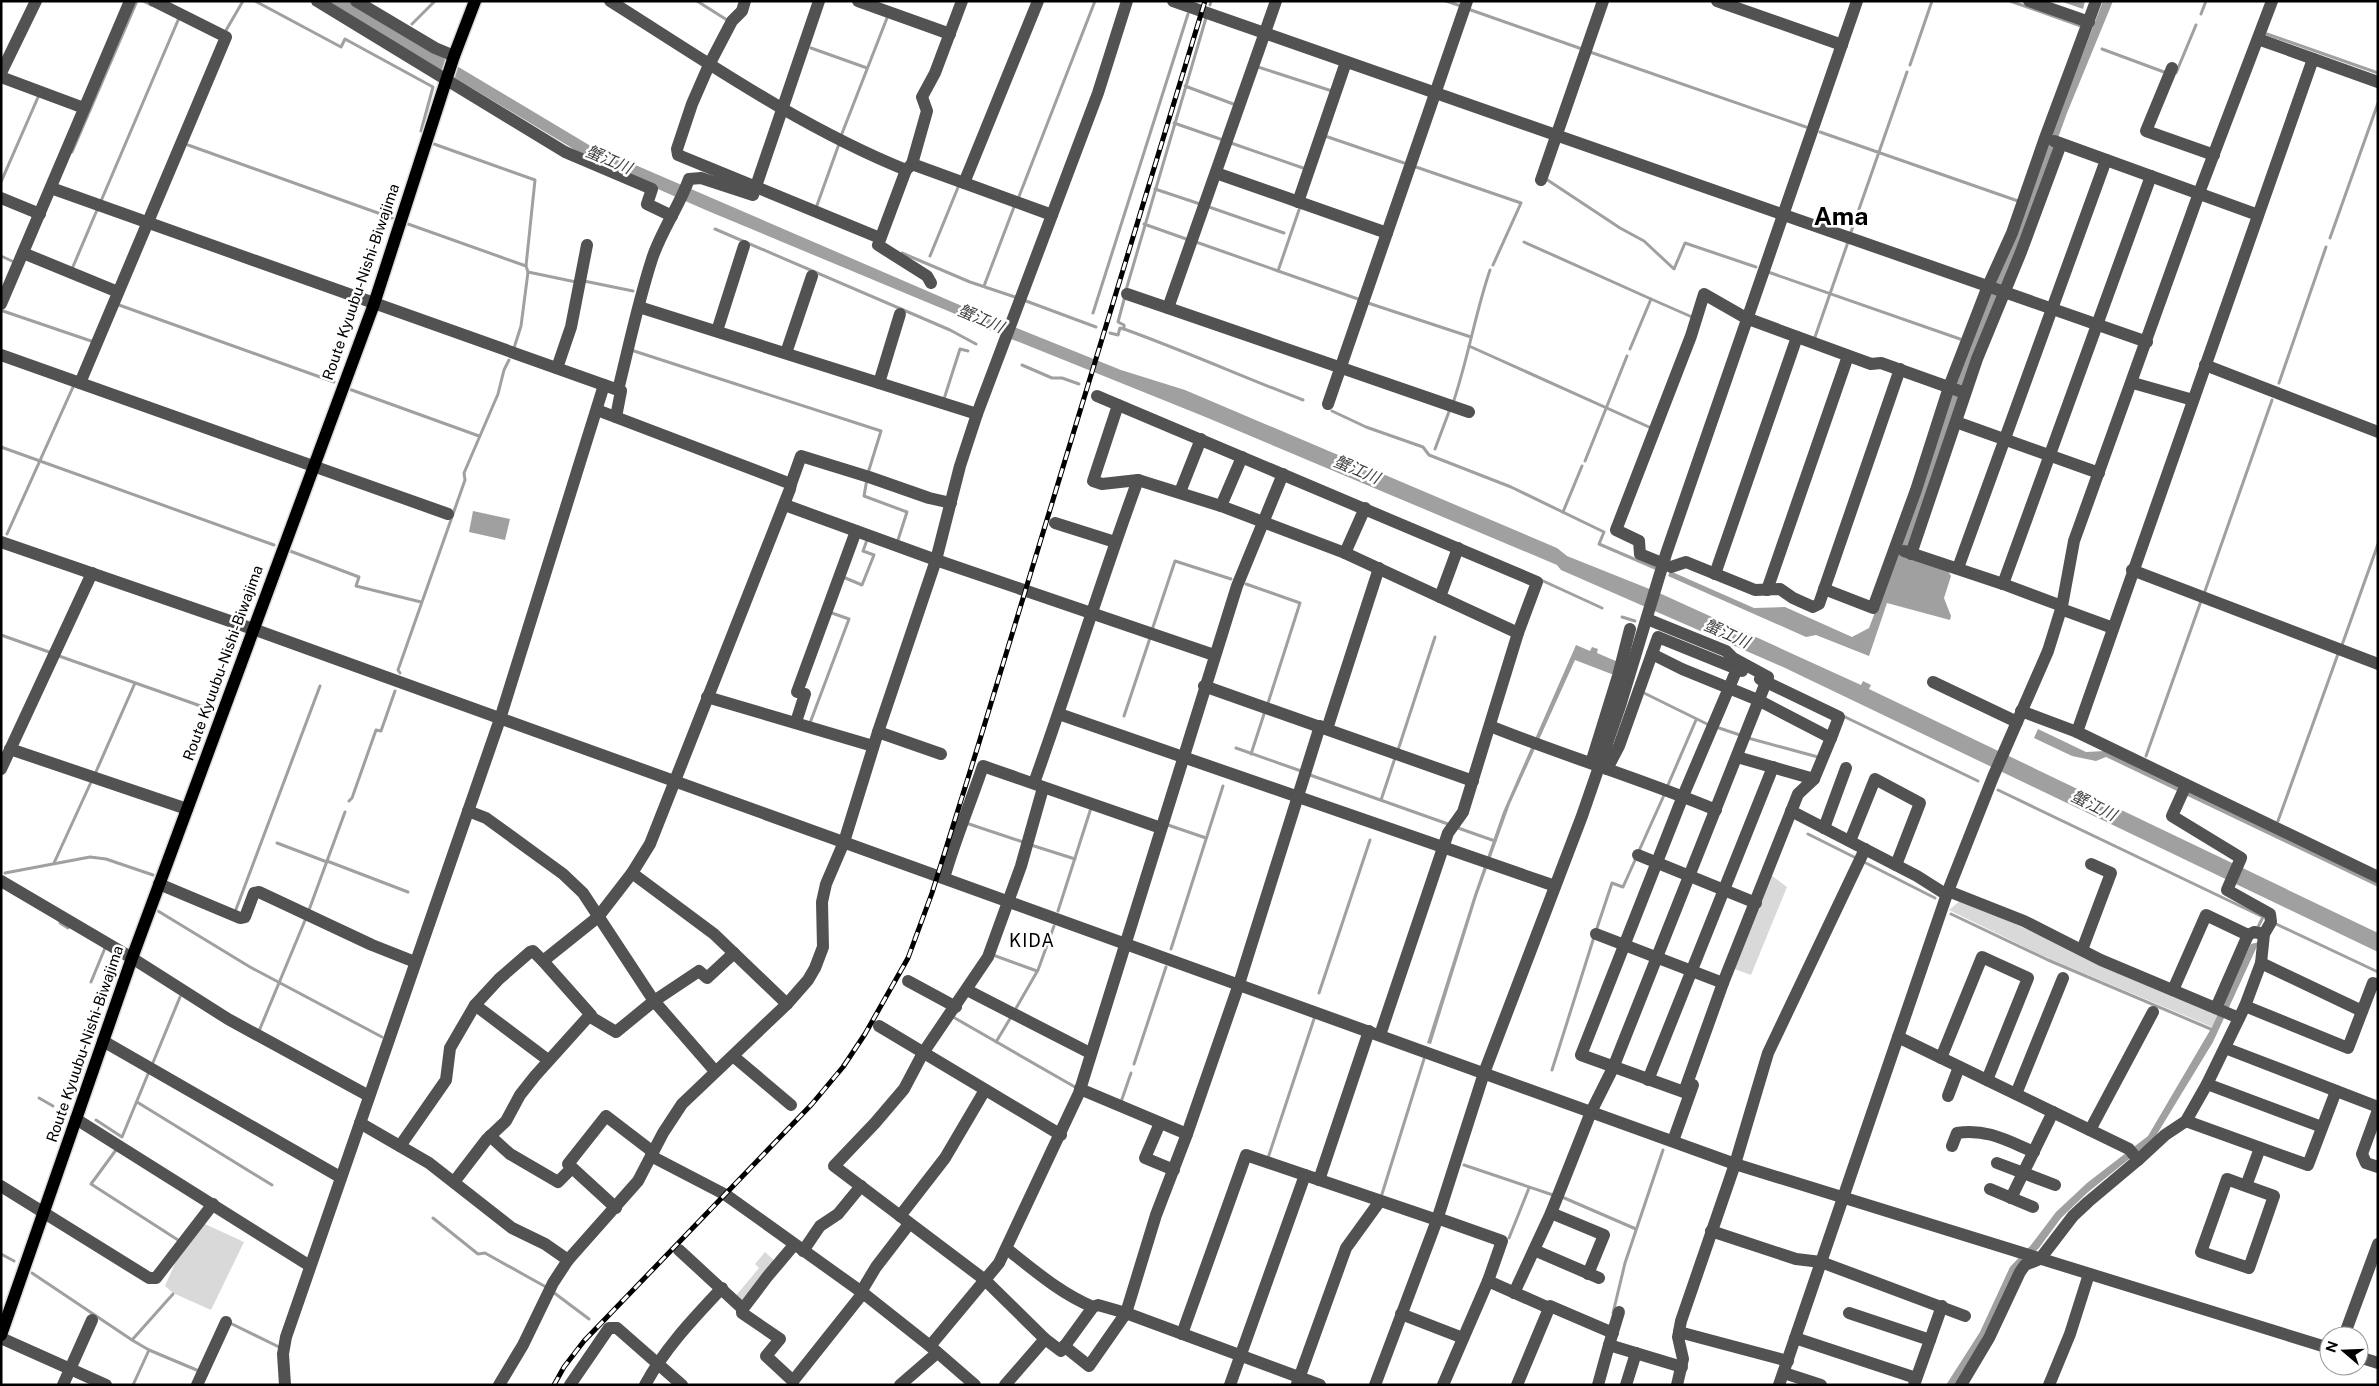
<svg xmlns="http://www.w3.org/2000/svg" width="2379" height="1386" font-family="'Public Sans','Noto Sans JP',sans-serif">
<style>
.green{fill:#d9d9d9}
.water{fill:#a0a0a0}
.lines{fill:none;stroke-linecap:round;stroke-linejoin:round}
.stream{stroke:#a0a0a0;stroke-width:3}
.major-casing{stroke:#dbdbdb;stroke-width:15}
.minor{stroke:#525252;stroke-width:12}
.major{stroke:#000;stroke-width:12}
.rail-casing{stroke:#000;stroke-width:5}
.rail{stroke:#fff;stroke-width:3;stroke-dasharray:9;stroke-linecap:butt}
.labels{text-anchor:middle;stroke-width:5;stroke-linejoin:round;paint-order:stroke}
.street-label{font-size:15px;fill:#000;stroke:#fff}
.water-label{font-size:16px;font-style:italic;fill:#414141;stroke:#fff}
.quarter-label{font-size:18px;letter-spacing:1px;fill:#000;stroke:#fff}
.town-label{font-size:25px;font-weight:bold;fill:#000;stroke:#fff}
</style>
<rect width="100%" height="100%" fill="#fff"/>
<g class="green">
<path d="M1768,873L1787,887L1751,975L1732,968Z"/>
<path d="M1961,900L2219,1015L2212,1027L2043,956L1949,910Z"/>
<path d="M205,1224L244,1242L211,1310L173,1293L165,1286L177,1259Z"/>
<path d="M765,1252L776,1262L742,1305L734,1298L759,1268L755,1264Z"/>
</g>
<g class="water">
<path d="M326,1H348L589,145L962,306L1121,370L1185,390L1557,548L1567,556L1657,592L1861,685L1863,681L1871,685L1869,689L2378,933V952L1783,667L1561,570L1557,565L1203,416L974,324L960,316L708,211L592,160Z"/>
<path d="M2060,1H2085L2083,9Z"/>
<path d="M2103,1H2113L2067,113L1907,555L1946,568L1951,576L1944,598L1951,616L1950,620L1887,603L1869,656L1816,635L1806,637L1668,576L1670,571L1754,608L1785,607L1852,637L1869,628L1897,554L1952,393Z"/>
<path d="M473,511L510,519L505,540L469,532Z"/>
<path d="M1576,645L1590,651L1592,647L1598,649L1597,653L1618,662L1614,675L1575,660L1510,804L1477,896L1431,1044L1427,1043L1474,895L1503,812Z"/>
<path d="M2038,729L2086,752L2105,751L2378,881V887L2106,757L2096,761L2072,756L2034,738Z"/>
<path d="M2259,942L2213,1042L2154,1139L2087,1193L2061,1218L2039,1248L2017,1270L1966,1370L1955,1385H1946L1980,1332L2010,1267L2031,1245L2056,1212L2087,1183L2148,1136L2212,1027L2251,944Z"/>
</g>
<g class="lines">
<g class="stream">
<path d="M143,1L151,5"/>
<path d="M255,1L341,47L345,39L433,87L421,131"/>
<path d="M697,1L727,20"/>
<path d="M1446,1L1461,6"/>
<path d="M2010,1L2081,26"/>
<path d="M1210,5L1211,1"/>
<path d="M1468,9L1582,49"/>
<path d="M2201,14L2206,1"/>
<path d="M412,24L435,1"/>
<path d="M225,32L243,1"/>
<path d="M2267,34L2378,73"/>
<path d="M811,48L867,68"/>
<path d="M2102,49L2164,72"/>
<path d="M1590,52L1806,127"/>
<path d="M1910,65L1932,1"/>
<path d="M1258,67L1332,91"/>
<path d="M2176,73L2196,25"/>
<path d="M1185,86L1236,105"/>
<path d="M1174,123L1223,140"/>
<path d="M1820,132L2018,201"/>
<path d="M841,136L887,18"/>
<path d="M1325,136L1404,163"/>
<path d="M1231,143L1306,169"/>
<path d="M434,144L535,180L526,266"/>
<path d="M188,145L392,218"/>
<path d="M72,152L137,1"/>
<path d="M1416,167L1521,203L1493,265"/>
<path d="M1546,179L1620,228L1644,241L1674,269L1685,243L1756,267"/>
<path d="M1,182L39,95"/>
<path d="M1155,189L1200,204"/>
<path d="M1018,199L1095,1"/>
<path d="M101,201L179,18"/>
<path d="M1209,207L1284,233"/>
<path d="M816,208L839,144"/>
<path d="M408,224L526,266L528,272L576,282"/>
<path d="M1144,224L1189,240"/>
<path d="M715,229L950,330L976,344"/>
<path d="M1851,232L1907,72"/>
<path d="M2330,238L2378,103"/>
<path d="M1196,242L1358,299"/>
<path d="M1524,242L1651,299L1630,349"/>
<path d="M902,253L970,282L1015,297"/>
<path d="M1,256L14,262"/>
<path d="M930,256L959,185"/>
<path d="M72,269L97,210"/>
<path d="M1278,271L1300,207"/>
<path d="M1768,272L1960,339"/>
<path d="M584,281L633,291"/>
<path d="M984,286L1014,207"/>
<path d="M1126,290L1206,18"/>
<path d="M1651,299L1692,317"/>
<path d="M1026,301L1096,327"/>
<path d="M1368,303L1471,337"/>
<path d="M119,305L334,382"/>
<path d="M3,311L94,342"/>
<path d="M1093,313L1188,14"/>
<path d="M1124,329V325L1118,322L1125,296"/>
<path d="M1110,333L1118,335L1120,328L1124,329C1185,351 1243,377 1303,400"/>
<path d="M1815,337L1848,242"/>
<path d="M1469,346L1649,427"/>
<path d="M514,348L521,326L528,272"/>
<path d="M634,351L881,431L868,473"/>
<path d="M1022,365L1052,378H1062L1079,384"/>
<path d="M2279,383L2326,247"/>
<path d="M349,389L479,436"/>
<path d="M944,399L960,349L968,351"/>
<path d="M1453,403C1468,359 1475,314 1490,270"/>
<path d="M1332,411L1366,427L1423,447L1429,455L1511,487L1604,532L1599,544L1655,568"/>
<path d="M1,447L274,545"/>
<path d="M1435,449L1450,409"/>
<path d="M1585,461L1627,356"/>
<path d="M867,479L864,496L907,512L897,543"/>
<path d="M1563,512L1582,466"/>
<path d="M7,534L73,387"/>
<path d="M290,551L359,577L356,586L421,602"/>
<path d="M843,577L862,585L874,555L863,551L867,540"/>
<path d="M1541,580L1602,608"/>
<path d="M1246,584L1300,603L1268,703"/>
<path d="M2205,591L2272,400"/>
<path d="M1622,617L1635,621"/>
<path d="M1152,630L1175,561L1231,579"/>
<path d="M1,635L49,652"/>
<path d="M2342,645L2378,544"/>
<path d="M59,656L212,710"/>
<path d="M400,673L398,670L465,480L464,473L498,394L504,370L509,360"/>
<path d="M1642,692L1707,724"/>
<path d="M1124,716L1150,638"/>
<path d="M1843,716L1978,781"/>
<path d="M810,723L849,619L829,612"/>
<path d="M1716,727L1740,735"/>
<path d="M1748,738L1818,757"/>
<path d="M1236,748L1301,771"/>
<path d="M1398,750L1435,637"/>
<path d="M1251,754L1265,711"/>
<path d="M2146,756L2201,601"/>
<path d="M95,774L135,683"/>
<path d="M1310,775L1448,824"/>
<path d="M1668,785L1696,720"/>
<path d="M1998,790L2261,916"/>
<path d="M1381,800L1395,758"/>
<path d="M349,801L352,798L376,730L381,731L395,691"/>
<path d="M2278,821L2338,654"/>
<path d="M966,823L1023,842"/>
<path d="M1168,825L1206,838"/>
<path d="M1458,828L1495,841"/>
<path d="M1808,834L1856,858"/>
<path d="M277,843L327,862"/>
<path d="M1031,845L1075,859"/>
<path d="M1638,853L1665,793"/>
<path d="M327,861L408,892"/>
<path d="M1862,861L1935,898"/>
<path d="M54,863L92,780"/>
<path d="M5,873L90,857L106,859L153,875"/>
<path d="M309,910L345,812"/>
<path d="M158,911L250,967L382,1037"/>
<path d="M1058,911L1091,808"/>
<path d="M235,912L320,686"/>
<path d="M1951,914L2048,960L2213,1030"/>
<path d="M60,923L68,928"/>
<path d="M2274,923L2378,972"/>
<path d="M2257,929L2263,917"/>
<path d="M1596,931L1612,883L1623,887L1636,858"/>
<path d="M1171,949L1223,786"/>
<path d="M993,955L1037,971"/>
<path d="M91,982L105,948"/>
<path d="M1319,993L1370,840"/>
<path d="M1015,1010L1038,970L1054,926"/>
<path d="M953,1017L1075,1087"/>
<path d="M259,1031L306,918"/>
<path d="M996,1042L1011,1017"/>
<path d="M1134,1064L1166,967"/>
<path d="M152,1065L180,997"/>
<path d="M1552,1070L1594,937"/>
<path d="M39,1098L53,1106"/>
<path d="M137,1102L272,1185"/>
<path d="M1121,1102L1131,1073"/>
<path d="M96,1120L122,1137L148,1074"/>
<path d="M116,1150L91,1184L178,1240"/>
<path d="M1268,1158L1314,1019"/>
<path d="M1464,1165L1553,1195"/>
<path d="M1382,1194L1424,1059"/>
<path d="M1562,1197L1636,1229"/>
<path d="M433,1218L478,1254L485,1253L546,1287"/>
<path d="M1509,1238L1529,1188"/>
<path d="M1,1254L14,1261"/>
<path d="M32,1273L132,1340L149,1350L199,1371"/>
<path d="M553,1292L589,1319"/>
<path d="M1613,1313L1625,1263L1663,1150"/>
<path d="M230,1323L279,1347"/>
<path d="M132,1340L173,1294"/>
<path d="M133,1385L149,1350"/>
</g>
<g class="major-casing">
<path id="major" d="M1,1335L132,958L374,304L454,56L475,1"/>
</g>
<g class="minor">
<path d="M317,1L565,152L652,189L647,204L672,216"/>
<path d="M356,1L435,48L454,56"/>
<path d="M610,1C707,62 800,127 906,170"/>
<path d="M745,1L742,11L732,21L709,65L692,104L677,149L678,155L880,238"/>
<path d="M858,1L950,34"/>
<path d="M1173,1L2147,342"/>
<path d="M1276,1L1168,308L1469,412"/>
<path d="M1717,1L1842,45"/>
<path d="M2029,1L2089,22"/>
<path d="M2258,39L2378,82"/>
<path d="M2172,68L2146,131L2214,155"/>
<path d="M1,73L36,1"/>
<path d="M1,77L84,108"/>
<path d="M2054,141L2258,215"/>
<path d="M912,164L927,111L922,97L935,73L962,1"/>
<path d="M1216,173L1387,233"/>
<path d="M1541,180L1603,1"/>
<path d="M964,183L1038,1"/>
<path d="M51,188L621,391L616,417"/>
<path d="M1,198L40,214"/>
<path d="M1298,202L1346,62"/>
<path d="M23,253L118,292"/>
<path d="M931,283L927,276L878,245L906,170L912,164L1052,215"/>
<path d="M1127,294L1168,308"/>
<path d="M1,304L130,1"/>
<path d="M639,307L977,414"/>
<path d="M717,331L744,246"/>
<path d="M786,353L812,276"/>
<path d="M1,355L448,514"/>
<path d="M2205,365L2378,432"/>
<path d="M557,368L571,327L587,245"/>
<path d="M80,383L226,37L154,1"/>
<path d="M879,383L900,314"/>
<path d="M2133,383L2193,400"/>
<path d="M618,390C629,346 638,302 652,259C661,231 679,207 689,179L701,178L753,195L819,1"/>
<path d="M1097,396L1537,582L1518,633L1463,812L1448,833L1380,1035"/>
<path d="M1328,404L1467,1"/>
<path d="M1118,405L1093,481L1102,484L1138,480"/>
<path d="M1956,422L2099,473"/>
<path d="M791,484L801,456L869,477L929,498L951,503"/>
<path d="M1180,492L1201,439"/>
<path d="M785,505L936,560L1214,655"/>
<path d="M1221,506L1242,457"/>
<path d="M1055,523L1115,542"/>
<path d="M1,542L253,629L1735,1164L2329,1348"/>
<path d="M1904,551L2003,584L2062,606"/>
<path d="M1345,553L1365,508"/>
<path d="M1911,554L1977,359L2021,252L2061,144"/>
<path d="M1657,561L1640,554L1639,541L1616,530L1691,336L1704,294L1746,318L1871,364L1881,363L1965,393"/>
<path d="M1671,567L1686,562L1755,590L1780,589L1793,598L1813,607L1819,604L1900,369"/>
<path d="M1958,568L2106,160"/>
<path d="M2132,570L2378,664"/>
<path d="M1715,574L1797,337"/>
<path d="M2003,584L2151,176"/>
<path d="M1824,589L1873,608L1916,490L1949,387L1988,286L2012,233L2045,138L2096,1"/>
<path d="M1767,590L1848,356"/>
<path d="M1440,597L1458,548"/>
<path d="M2061,609L2113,628"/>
<path d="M1652,654L1682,669L1758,700L1831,738L1814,779"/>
<path d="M1737,669L1683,796L1581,1055L1684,1092L1723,983L1798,794L1814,779L1737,757"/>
<path d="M1760,679L1839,717L1831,738"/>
<path d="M1933,682L2017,722"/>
<path d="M1204,686L1473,781"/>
<path d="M707,697L873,746"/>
<path d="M2021,711L2077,732L2378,877"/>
<path d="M1059,714L1555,886"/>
<path d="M796,722L805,694L797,692L856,531"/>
<path d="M1490,726C1564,756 1642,779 1716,810"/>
<path d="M1327,729L1379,568"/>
<path d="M878,732L941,754"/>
<path d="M2077,732L2313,59"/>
<path d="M10,749L187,809"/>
<path d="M1591,763L1618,676L1630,629"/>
<path d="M1,769L92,573"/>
<path d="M1607,769L1619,746L1658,637L1742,671"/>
<path d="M1034,783C1070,683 1101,580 1138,480L1221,506L1345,553L1518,633"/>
<path d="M2186,785L2172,816L2241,858L2227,890L2270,914L2271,922L2264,934L2261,963"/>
<path d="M1043,788L1021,866L988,957L923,1053L904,1089L875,1123L834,1166L985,1280L1045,1339L1061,1351L1093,1307L1098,1305L1126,1313L1156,1215L1187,1134L1239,984L1320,726"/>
<path d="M468,811L486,818L563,874L583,893L654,1001L715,1071"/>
<path d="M1791,811L1917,876L1947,895"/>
<path d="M1824,828L1846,768"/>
<path d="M1850,841L1875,779L1920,803L1896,865"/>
<path d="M1638,855L1756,903"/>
<path d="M632,873L714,934L787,1004"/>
<path d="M944,878C955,840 970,804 983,766L1161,828"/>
<path d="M1,881L132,958L228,1019L369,1096"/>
<path d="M159,884L240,918L245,917L254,893L259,892L372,945L415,962"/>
<path d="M1948,891L2024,921L2101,960L2239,1018"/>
<path d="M1596,934L1723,983"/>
<path d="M2082,950L2111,873L2091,864"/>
<path d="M543,961L591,1015L589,1016"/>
<path d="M908,981L956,1007"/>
<path d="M967,990L1090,1053"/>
<path d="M2173,990L2206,915L2248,935L2254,932L2264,934"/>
<path d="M475,1005L548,1060"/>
<path d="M2245,1006L2261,963L2362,1011"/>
<path d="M2216,1008L2248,935"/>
<path d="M879,1026L1061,1135"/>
<path d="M1898,1037L2129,1149L2138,1160L2088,1202L2073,1216L2040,1259L2025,1265L2020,1272L1989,1338L1961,1385"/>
<path d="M103,1041L340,1177"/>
<path d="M2225,1048L2378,1107"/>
<path d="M733,1056L791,1105"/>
<path d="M1941,1058L1982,957L2028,978L1987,1080"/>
<path d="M1648,1080L1773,767"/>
<path d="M2207,1084L2322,1127"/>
<path d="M1080,1089L1187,1134"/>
<path d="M2016,1094L2063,978"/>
<path d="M1948,1096L1959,1067"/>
<path d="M2378,1110L2362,1154L2366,1163L2378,1167"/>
<path d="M76,1119L310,1266"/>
<path d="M2186,1121L2308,1165L2336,1091"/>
<path d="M360,1123L429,1163L512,1228L545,1244L568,1260"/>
<path d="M1160,1123L1145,1158L1174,1170"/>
<path d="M2090,1130L2153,1012"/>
<path d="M490,1136L510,1154L558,1182L572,1168"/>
<path d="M1673,1141L1693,1085"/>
<path d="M400,1146L446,1080L450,1048L475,1005L499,979L530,952L533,951L543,961L598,917L632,873L650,844L790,489L791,484L597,410"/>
<path d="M1952,1146L1957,1133C1986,1128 2008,1141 2034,1152"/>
<path d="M651,1156L726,1195L863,1293L930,1346L975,1385"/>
<path d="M2138,1160L2165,1135L2186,1121L2207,1084L2245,1006L2348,1048L2373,983L2378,985"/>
<path d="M1997,1163L2055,1185"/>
<path d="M1319,1180L1369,1031"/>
<path d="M454,1182L487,1139L506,1121L520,1095L535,1076L589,1016L616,1032L654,1001L699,971L707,978L734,953"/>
<path d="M1,1186L149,1278H156L213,1204"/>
<path d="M2246,1186L2227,1179L2201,1252L2249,1268L2274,1196L2246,1186L2260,1148"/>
<path d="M1990,1189L2033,1207"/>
<path d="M2011,1198L2053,1112"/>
<path d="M616,1208L568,1164L606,1116L653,1152"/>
<path d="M1551,1213L1604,1235L1588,1274"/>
<path d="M900,1216L945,1158L985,1090"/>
<path d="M1437,1218L1502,1241L1488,1281L1443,1385"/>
<path d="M1711,1231L1796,1259L1821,1262L1965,1316"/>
<path d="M1007,1249C1035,1271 1060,1293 1093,1307"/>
<path d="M679,1250L743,1309"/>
<path d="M1534,1250L1599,1278"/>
<path d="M803,1251L820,1226L838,1214L861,1186"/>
<path d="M1488,1281L1549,1308"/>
<path d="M861,1292L876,1267L909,1224"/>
<path d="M1514,1293L1551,1213L1591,1112L1613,1068L1768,677L1733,658L1726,651L1647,619"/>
<path d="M1619,1312L1609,1345L1682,1367"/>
<path d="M1849,1313L1930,1340L1914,1385"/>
<path d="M1401,1314L1463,1338"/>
<path d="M1679,1332L1788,1361"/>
<path d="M1182,1334L1246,1155L1437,1220"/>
<path d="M2344,1336L2378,1244"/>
<path d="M1,1338L106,1385"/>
<path d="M1795,1338L1916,1378"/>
<path d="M1930,1340L1942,1306"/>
<path d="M930,1346L999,1263L1079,1093L1237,586L1283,474"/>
<path d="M1064,1346L1089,1366L1126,1313L1320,1385"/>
<path d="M2359,1357L2378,1363"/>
<path d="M1784,1373L1821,1385"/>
<path d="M793,1381L766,1356L780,1339L742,1313V1310L767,1277L794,1245"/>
<path d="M1297,1384L1346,1248L1380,1201"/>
<path d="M63,1385L92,1320"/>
<path d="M197,1385L226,1322"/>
<path d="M285,1385L283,1354L286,1337L500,719L604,385"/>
<path d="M499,1385L523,1345L553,1283L568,1260L638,1181L663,1133L682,1104L787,1004L808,980L815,968L823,947L822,902L826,884L844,842L878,732L936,560L960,466L977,414L1098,93L1127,1"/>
<path d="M570,1385L609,1328H617L682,1385"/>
<path d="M645,1385C665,1348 693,1319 722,1288"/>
<path d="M793,1385V1381L863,1293"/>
<path d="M900,1385L937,1353"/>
<path d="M1005,1385L1045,1339"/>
<path d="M1230,1385L1305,1175"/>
<path d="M1375,1385L1437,1220L1484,1073L1582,816L1620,706L1666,554L1857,1"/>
<path d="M1517,1385L1550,1306L1613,1333"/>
<path d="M1598,1385L1609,1345"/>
<path d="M1626,1385L1636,1353"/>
<path d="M1677,1385L1683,1359L1678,1337L1681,1321L1735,1164L1768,1053L1865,849"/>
<path d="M1779,1385L1948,891L1993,777L2048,651L2062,606L2074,541L2199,193L2272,1"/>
<path d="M2049,1385L2070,1334L2089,1274"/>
</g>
<use href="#major" class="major"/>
<g class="rail-casing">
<path id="rail" d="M554,1385L564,1367L584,1341L812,1104L843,1067L865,1034L908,958L932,893L978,746L1205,1"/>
</g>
<use href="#rail" class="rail"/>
</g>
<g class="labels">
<g class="street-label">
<text transform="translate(361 282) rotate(-71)" y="5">Route Kyuubu-Nishi-Biwajima</text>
<text transform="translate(223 663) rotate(-70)" y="5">Route Kyuubu-Nishi-Biwajima</text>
<text transform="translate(85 1044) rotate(-71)" y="5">Route Kyuubu-Nishi-Biwajima</text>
</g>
<g class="water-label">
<text transform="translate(609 159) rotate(23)" y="6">蟹江川</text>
<text transform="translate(981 318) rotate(23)" y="6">蟹江川</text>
<text transform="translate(1357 469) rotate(23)" y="6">蟹江川</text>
<text transform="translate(1727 633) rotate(24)" y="6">蟹江川</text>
<text transform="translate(2094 805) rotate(26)" y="6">蟹江川</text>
</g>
<g class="quarter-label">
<text x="1032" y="947">KIDA</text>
</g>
<g class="town-label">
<text x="1841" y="225">Ama</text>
</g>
</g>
<rect width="2379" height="1386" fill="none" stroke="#000000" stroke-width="5"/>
<g transform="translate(2344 1351) rotate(289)"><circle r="24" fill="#ffffff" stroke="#999999"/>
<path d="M0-4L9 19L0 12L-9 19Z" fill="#000000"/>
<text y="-8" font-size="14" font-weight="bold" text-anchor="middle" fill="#000000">N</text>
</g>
</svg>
